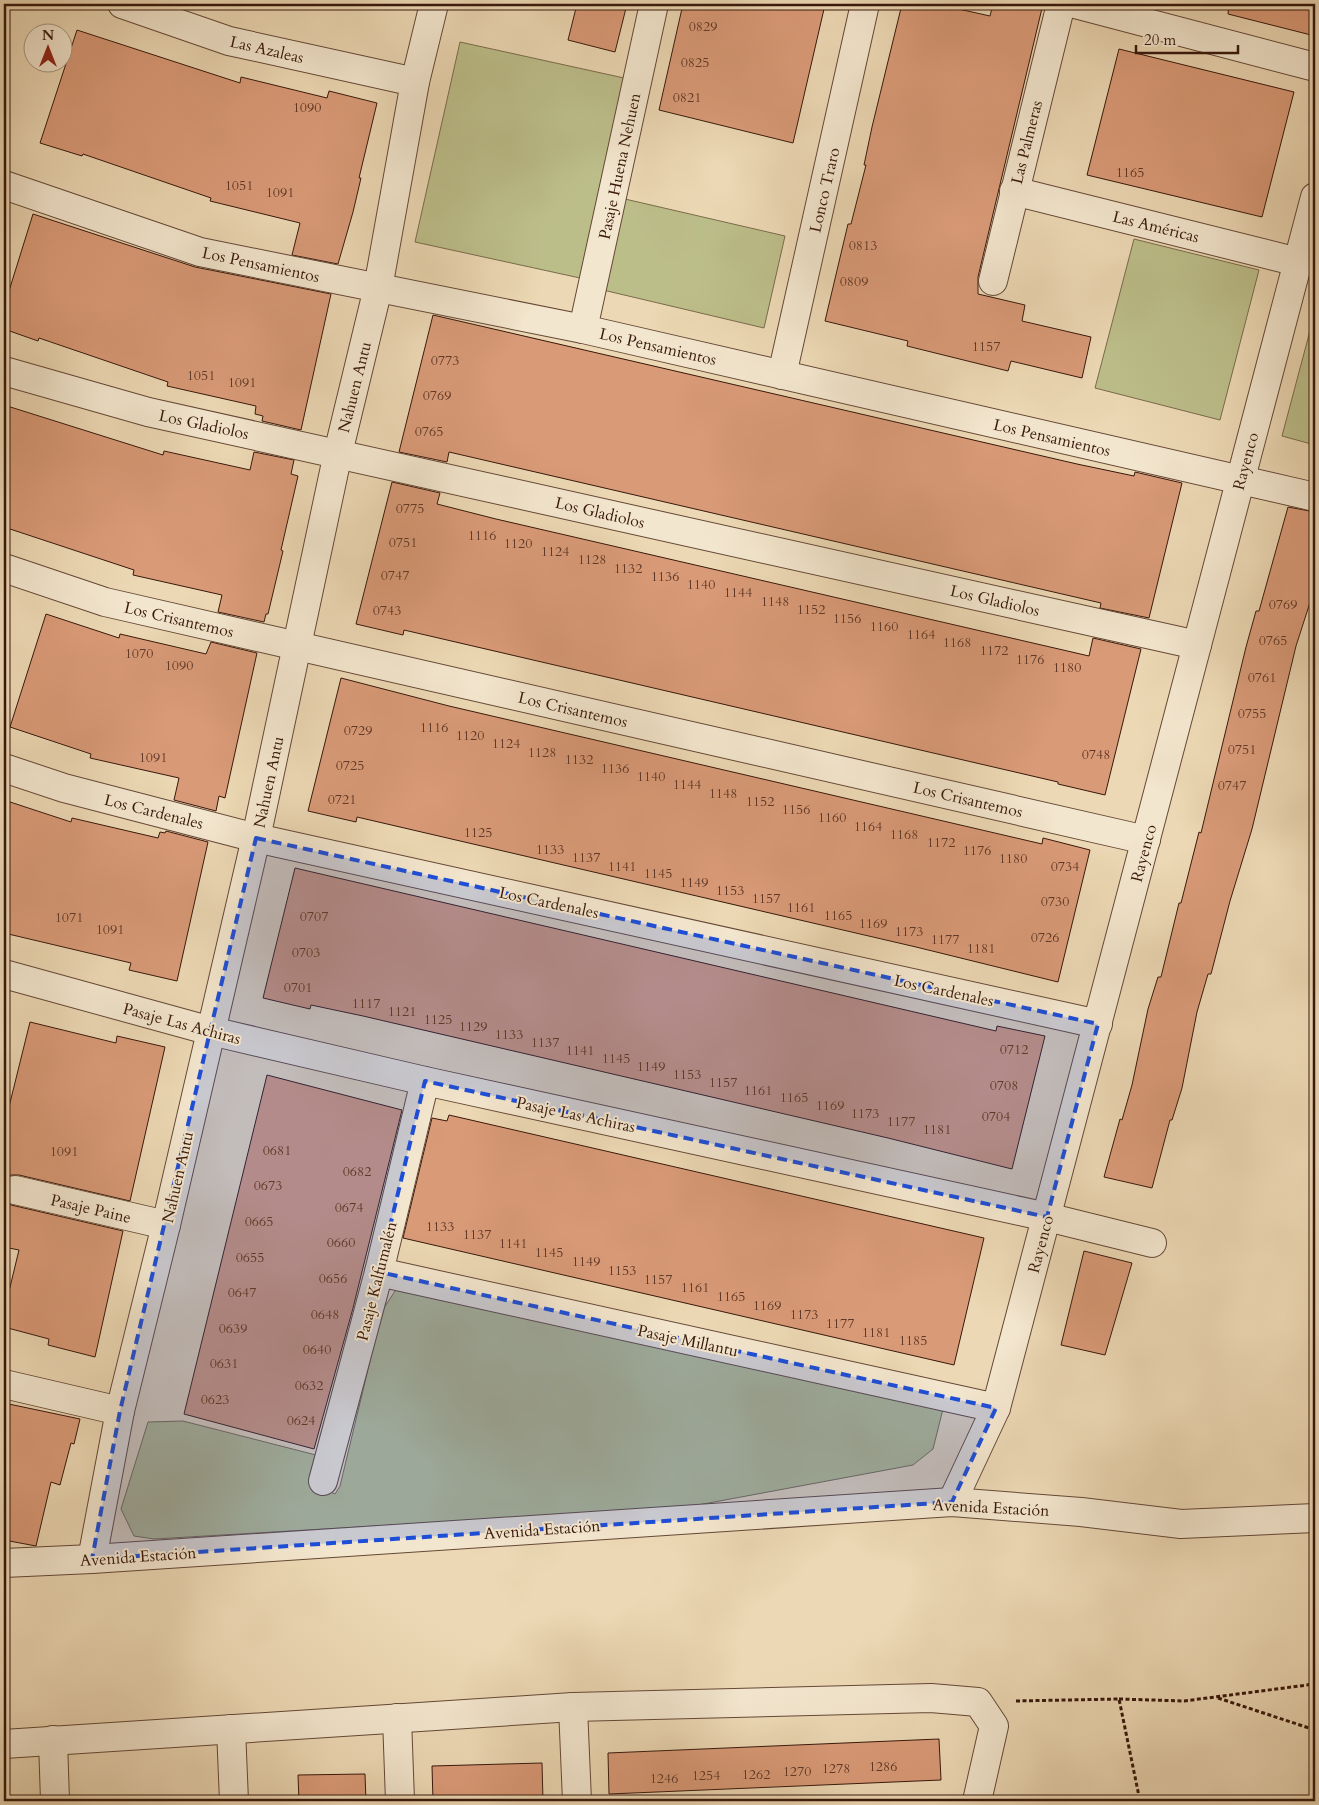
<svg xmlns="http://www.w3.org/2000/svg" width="1319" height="1805" font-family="Cardo,serif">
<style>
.green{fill:#bcbe8a;stroke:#7a6b4b}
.building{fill:#d99a77;stroke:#38180c}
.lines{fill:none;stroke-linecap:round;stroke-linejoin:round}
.minor-casing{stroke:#654836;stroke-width:30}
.path{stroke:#38180c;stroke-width:3;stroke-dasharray:4 2.5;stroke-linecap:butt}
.minor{stroke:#f3e6ce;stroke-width:28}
.marked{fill:#1d4ed8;fill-opacity:0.2;stroke:#1d4ed8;stroke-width:4;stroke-dasharray:10 6;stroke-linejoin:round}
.labels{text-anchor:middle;stroke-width:4;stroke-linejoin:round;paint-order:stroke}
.number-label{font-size:14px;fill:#603827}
.street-label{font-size:16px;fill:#38180c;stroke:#f3e6ce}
</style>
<rect width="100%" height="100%" fill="#ecd8b4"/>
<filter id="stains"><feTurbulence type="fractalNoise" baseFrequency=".004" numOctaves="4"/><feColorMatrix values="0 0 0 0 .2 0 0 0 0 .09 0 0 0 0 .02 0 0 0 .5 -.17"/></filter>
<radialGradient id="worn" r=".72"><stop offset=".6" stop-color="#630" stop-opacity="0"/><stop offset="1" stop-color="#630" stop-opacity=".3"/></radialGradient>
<g class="green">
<path d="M460,42L624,78L580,278L415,242Z"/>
<path d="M625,199L785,236L764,328L603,290Z"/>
<path d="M1134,239L1259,270L1220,420L1095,388Z"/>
<path d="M1315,312V445L1282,436Z"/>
<path d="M397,1288L943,1409L933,1449L913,1465L682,1508L154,1539L134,1536L121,1509L148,1422L183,1421L316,1455L310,1482L335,1494L340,1486L382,1311Z"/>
</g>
<g class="building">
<path d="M577,4H627L615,52L568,40Z"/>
<path d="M683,4H801L824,9L793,143L659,110Z"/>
<path d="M902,4H936L990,16L993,4H1043L978,277V294L1025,305L1022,321L1091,337L1082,378L1011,361L1008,371L907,346L908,341L825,321L848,224H851L866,165H864L872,127Z"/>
<path d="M1229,4H1315V36L1228,14Z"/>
<path d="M77,30L240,83L241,77L327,98L329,91L377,103L359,178H361L353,212L338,264L292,255L300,223L210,201L211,198L83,154L82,156L40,143Z"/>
<path d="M1119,49L1294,92L1262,217L1087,175Z"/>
<path d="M33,214L195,267L331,294L301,430L262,421L263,416L255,414L256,406L167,386L168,382L39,338L38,341L4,329V307Z"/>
<path d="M433,315L1077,464L1134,476L1135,472L1182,483L1149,618L1100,608L1101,603L449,452L447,462L399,452Z"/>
<path d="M4,405L163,455L164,451L250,470L254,452L294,460L291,474L298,476L281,550L283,551L268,614H266L264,622L218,612L222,595L133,575L134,570L4,527Z"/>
<path d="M392,482L440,493L437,504L496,519L1089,656L1093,638L1141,649L1105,795L1058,784V782L404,630L403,635L356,624Z"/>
<path d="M1288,507L1315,512V587L1296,646L1252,829L1230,901L1211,974H1208L1197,1012L1182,1088L1172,1120H1170L1152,1188L1104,1177L1120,1119L1122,1120L1132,1085L1148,1009L1158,977H1161L1179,903H1181L1199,832L1201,833L1246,647L1256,611H1259Z"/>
<path d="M46,614L119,638L120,634L206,654L211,642L257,653L225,798L219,796L216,811L174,800L179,778L90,758L91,754L10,727Z"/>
<path d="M341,678L449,706L1042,844L1043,838L1090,850L1058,982L916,947L357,817L356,822L308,811Z"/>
<path d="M4,800L71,822L72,818L158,838L160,832L165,833L166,831L208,842L177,981L129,970L131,963L4,933Z"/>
<path d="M295,868L996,1031L997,1026L1045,1036L1012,1169L888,1138L363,1016L311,1005L310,1009L263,998Z"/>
<path d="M30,1022L116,1043L117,1036L165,1047L130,1201L19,1175H11L4,1179V1127Z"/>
<path d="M267,1075L402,1110L353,1308L314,1449L184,1414Z"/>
<path d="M449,1115L984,1238L954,1365L403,1238L432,1118L447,1121Z"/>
<path d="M4,1201L11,1205L123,1231L95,1357L48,1345L49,1339L4,1327V1312L19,1250L4,1247Z"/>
<path d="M1084,1251L1132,1263L1105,1355L1061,1345Z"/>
<path d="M4,1403L80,1419L74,1444L71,1443L60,1485L51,1482L36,1546L4,1540Z"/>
<path d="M939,1739L941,1780L609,1794L608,1753Z"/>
<path d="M542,1763L543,1801H433L432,1766Z"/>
<path d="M365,1774L366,1801H299L298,1775Z"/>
</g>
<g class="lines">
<g class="minor-casing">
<g id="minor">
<path d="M122,4L229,41L415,82"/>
<path d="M1075,4L1315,67"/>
<path d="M4,185L200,252L583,329L1315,497"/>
<path d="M1014,191L1298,262"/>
<path d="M993,281L1061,4"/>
<path d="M583,329L654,4"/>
<path d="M4,371L148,412L1197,645"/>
<path d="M782,375L865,4"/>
<path d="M4,568L105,602L1146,840"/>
<path d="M4,768L64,788L256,838L1098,1024"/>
<path d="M4,974L211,1031L425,1081L1047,1217L1152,1243"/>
<path d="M15,1190L166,1225"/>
<path d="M379,1272L996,1408"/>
<path d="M4,1384L120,1411"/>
<path d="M323,1481L379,1272L425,1081"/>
<path d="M952,1502L996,1408L1315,197"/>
<path d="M92,1559L120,1411L166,1225L256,838L338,453L378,288L415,82L434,4"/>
<path d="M4,1563L92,1559L952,1502L1081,1512L1181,1524L1315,1518"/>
<path d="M573,1707L577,1801"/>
<path d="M397,1718L400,1801"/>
<path d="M231,1729L234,1801"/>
<path d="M53,1740L55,1801"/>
<path d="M4,1744L573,1707L931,1698L978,1702L994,1726L977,1801"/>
</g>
</g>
<g class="path">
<path d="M1218,1698L1315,1730"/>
<path d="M1119,1699L1184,1701L1315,1684"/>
<path d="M1016,1701L1119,1699L1140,1801"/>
</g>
<use href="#minor" class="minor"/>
</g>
<path class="marked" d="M256,838L1098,1024L1047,1217L425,1081L379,1272L996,1408L952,1502L92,1559L120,1411Z"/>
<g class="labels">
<g class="number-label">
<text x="703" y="31">0829</text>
<text x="695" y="67">0825</text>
<text x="687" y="102">0821</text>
<text x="307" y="112">1090</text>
<text x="1130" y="177">1165</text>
<text x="239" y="190">1051</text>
<text x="280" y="197">1091</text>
<text x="863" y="250">0813</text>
<text x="854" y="286">0809</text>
<text x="986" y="351">1157</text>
<text x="445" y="365">0773</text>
<text x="201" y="380">1051</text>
<text x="242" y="387">1091</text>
<text x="437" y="400">0769</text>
<text x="429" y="436">0765</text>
<text x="410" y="513">0775</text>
<text x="482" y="540">1116</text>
<text x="403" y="547">0751</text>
<text x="518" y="548">1120</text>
<text x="555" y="556">1124</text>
<text x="592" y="564">1128</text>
<text x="628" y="573">1132</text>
<text x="395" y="580">0747</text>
<text x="665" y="581">1136</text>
<text x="701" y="589">1140</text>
<text x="738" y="597">1144</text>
<text x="775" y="606">1148</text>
<text x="1283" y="609">0769</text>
<text x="811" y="614">1152</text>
<text x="387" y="615">0743</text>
<text x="847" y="623">1156</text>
<text x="884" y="631">1160</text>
<text x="921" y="639">1164</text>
<text x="1273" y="645">0765</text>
<text x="957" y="647">1168</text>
<text x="994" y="655">1172</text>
<text x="139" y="658">1070</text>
<text x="1030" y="664">1176</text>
<text x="179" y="670">1090</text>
<text x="1067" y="672">1180</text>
<text x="1262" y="682">0761</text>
<text x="1252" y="718">0755</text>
<text x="434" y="732">1116</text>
<text x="358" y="735">0729</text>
<text x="470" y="740">1120</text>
<text x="506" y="748">1124</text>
<text x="1242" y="754">0751</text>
<text x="542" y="757">1128</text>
<text x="1096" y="759">0748</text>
<text x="153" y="762">1091</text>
<text x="579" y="764">1132</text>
<text x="350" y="770">0725</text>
<text x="615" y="773">1136</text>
<text x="651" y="781">1140</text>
<text x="687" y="789">1144</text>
<text x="1232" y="790">0747</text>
<text x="723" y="798">1148</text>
<text x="342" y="804">0721</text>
<text x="760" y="806">1152</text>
<text x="796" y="814">1156</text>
<text x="832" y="822">1160</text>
<text x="868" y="831">1164</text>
<text x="478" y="837">1125</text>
<text x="904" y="839">1168</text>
<text x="941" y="847">1172</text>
<text x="550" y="854">1133</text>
<text x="977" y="855">1176</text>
<text x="586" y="862">1137</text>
<text x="1013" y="863">1180</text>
<text x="622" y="871">1141</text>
<text x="1065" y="871">0734</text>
<text x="658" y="878">1145</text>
<text x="694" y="887">1149</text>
<text x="730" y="895">1153</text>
<text x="766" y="903">1157</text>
<text x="1055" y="906">0730</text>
<text x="801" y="912">1161</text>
<text x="838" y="920">1165</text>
<text x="314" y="921">0707</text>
<text x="69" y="922">1071</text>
<text x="873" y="928">1169</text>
<text x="110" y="934">1091</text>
<text x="909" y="936">1173</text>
<text x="1045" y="942">0726</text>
<text x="945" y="944">1177</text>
<text x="981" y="953">1181</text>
<text x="306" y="957">0703</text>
<text x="298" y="992">0701</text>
<text x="366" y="1008">1117</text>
<text x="402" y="1016">1121</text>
<text x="438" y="1024">1125</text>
<text x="473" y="1031">1129</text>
<text x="509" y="1039">1133</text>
<text x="545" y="1047">1137</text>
<text x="1014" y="1054">0712</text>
<text x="580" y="1055">1141</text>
<text x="616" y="1063">1145</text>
<text x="651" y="1071">1149</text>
<text x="687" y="1079">1153</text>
<text x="723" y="1087">1157</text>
<text x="1004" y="1090">0708</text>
<text x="758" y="1095">1161</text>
<text x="794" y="1102">1165</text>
<text x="830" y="1110">1169</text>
<text x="865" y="1118">1173</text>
<text x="996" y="1121">0704</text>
<text x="901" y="1126">1177</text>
<text x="937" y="1134">1181</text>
<text x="277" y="1155">0681</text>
<text x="64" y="1156">1091</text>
<text x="357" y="1176">0682</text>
<text x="268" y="1190">0673</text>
<text x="349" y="1212">0674</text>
<text x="259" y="1226">0665</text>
<text x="440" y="1231">1133</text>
<text x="477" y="1239">1137</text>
<text x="341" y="1247">0660</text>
<text x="513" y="1248">1141</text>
<text x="549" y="1257">1145</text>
<text x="250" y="1262">0655</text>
<text x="586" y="1266">1149</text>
<text x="622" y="1275">1153</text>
<text x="333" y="1283">0656</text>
<text x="658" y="1284">1157</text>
<text x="695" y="1292">1161</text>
<text x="242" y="1297">0647</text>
<text x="731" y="1301">1165</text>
<text x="767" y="1310">1169</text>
<text x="325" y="1319">0648</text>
<text x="804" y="1319">1173</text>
<text x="840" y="1328">1177</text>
<text x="233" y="1333">0639</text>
<text x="876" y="1337">1181</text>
<text x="913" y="1345">1185</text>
<text x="317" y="1354">0640</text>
<text x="224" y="1368">0631</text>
<text x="309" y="1390">0632</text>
<text x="215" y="1404">0623</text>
<text x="301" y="1425">0624</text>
<text x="883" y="1771">1286</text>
<text x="836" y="1773">1278</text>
<text x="797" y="1776">1270</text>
<text x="756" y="1779">1262</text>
<text x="706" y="1780">1254</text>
<text x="664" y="1783">1246</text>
</g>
<g class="street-label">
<text transform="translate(267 49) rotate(13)" y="6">Las Azaleas</text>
<text transform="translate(1026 142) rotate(-76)" y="6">Las Palmeras</text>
<text transform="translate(619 166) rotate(-78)" y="6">Pasaje Huena Nehuen</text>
<text transform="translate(824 190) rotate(-77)" y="6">Lonco Traro</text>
<text transform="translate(1156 226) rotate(14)" y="6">Las Américas</text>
<text transform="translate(261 264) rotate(12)" y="6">Los Pensamientos</text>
<text transform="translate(658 346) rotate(13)" y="6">Los Pensamientos</text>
<text transform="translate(354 387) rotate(-76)" y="6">Nahuen Antu</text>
<text transform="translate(204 424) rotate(12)" y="6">Los Gladiolos</text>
<text transform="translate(1052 437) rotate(13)" y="6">Los Pensamientos</text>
<text transform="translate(1245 461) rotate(-75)" y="6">Rayenco</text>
<text transform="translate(600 512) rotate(13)" y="6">Los Gladiolos</text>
<text transform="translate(995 600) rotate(13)" y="6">Los Gladiolos</text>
<text transform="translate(179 619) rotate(13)" y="6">Los Crisantemos</text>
<text transform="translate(573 709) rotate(13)" y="6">Los Crisantemos</text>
<text transform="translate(268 782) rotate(-78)" y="6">Nahuen Antu</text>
<text transform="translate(968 799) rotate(13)" y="6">Los Crisantemos</text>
<text transform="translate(154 811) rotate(14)" y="6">Los Cardenales</text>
<text transform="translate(1143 853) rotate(-75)" y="6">Rayenco</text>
<text transform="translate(549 902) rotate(12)" y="6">Los Cardenales</text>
<text transform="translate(944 990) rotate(12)" y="6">Los Cardenales</text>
<text transform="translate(182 1023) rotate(15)" y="6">Pasaje Las Achiras</text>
<text transform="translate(576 1114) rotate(12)" y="6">Pasaje Las Achiras</text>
<text transform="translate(177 1177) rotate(-77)" y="6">Nahuen Antu</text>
<text transform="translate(91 1208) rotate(13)" y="6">Pasaje Paine</text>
<text transform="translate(1040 1244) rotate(-75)" y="6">Rayenco</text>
<text transform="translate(376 1281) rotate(-76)" y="6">Pasaje Kalfumalén</text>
<text transform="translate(688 1340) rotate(12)" y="6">Pasaje Millantu</text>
<text transform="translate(991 1507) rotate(3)" y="6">Avenida Estación</text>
<text transform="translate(542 1529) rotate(-4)" y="6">Avenida Estación</text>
<text transform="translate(138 1556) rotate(-4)" y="6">Avenida Estación</text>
</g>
</g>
<rect width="1319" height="1805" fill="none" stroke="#ecd8b4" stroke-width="20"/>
<rect x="5" y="5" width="1309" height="1795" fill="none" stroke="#38180c" stroke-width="2.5"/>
<rect x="10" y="10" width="1299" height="1785" fill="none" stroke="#38180c"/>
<g transform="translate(48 48)"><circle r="24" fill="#f3e6ce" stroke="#a89480"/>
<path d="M0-4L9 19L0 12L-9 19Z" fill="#8f2418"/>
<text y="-8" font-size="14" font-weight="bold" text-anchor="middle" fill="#38180c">N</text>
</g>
<path d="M1136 45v8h102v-8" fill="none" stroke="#38180c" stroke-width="2.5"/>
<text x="1144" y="45" font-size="15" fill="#38180c" stroke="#f3e6ce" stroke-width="4" paint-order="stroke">20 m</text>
<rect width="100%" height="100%" filter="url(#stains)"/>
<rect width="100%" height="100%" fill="url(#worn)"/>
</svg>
